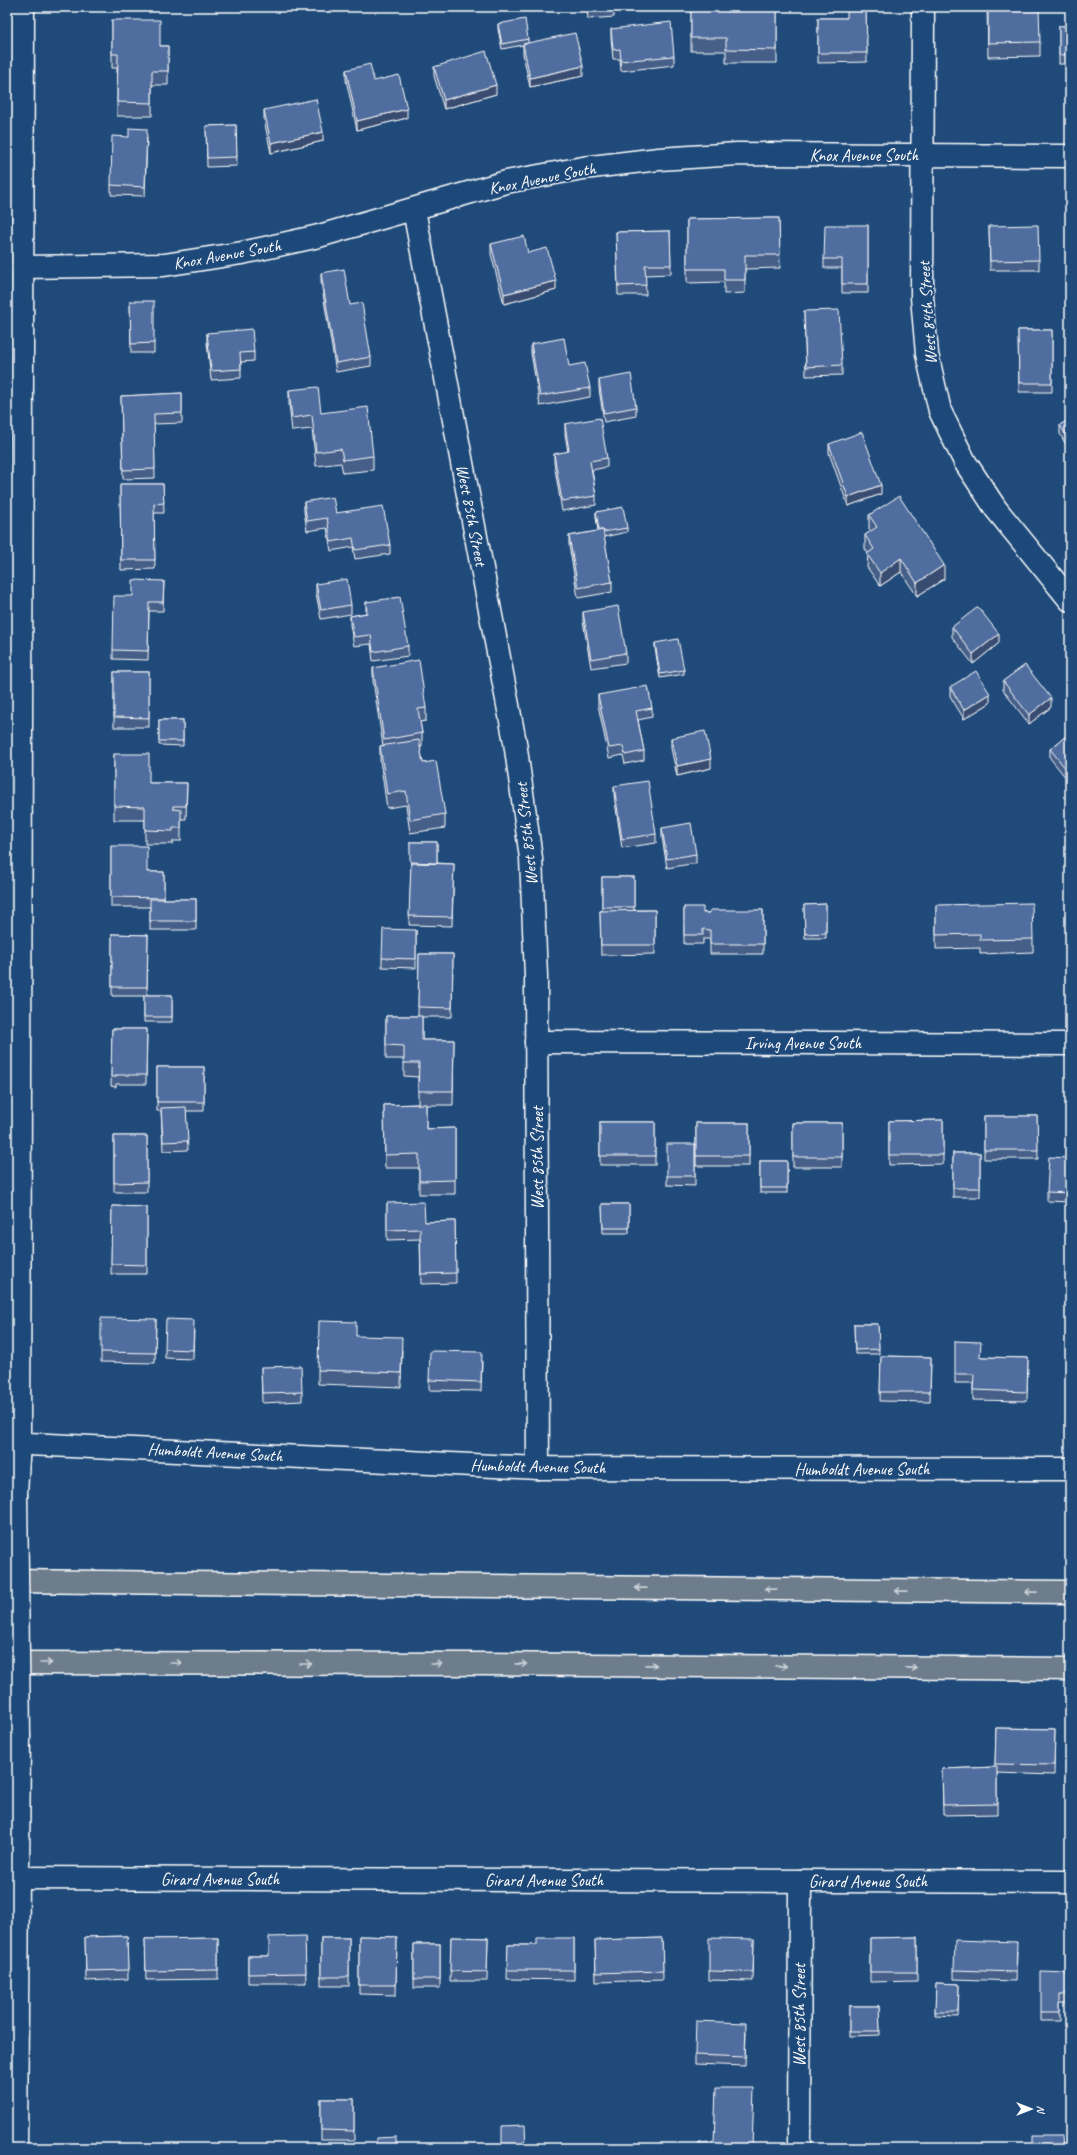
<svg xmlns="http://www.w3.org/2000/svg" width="1077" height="2155" font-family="Caveat,sans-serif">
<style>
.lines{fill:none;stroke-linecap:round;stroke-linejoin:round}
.minor-casing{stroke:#fff;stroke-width:25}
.highway-casing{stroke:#fff;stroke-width:25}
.minor{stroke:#1f4a7a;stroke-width:22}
.highway{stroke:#6d7d8c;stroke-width:22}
.minor-bridge-casing{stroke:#fff;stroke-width:25;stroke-linecap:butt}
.minor-bridge{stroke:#1f4a7a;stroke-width:22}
.wall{fill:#455e88;stroke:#fff}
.shaded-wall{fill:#384c6f;stroke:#fff}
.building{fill:#506d9e;stroke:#fff}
.oneway{stroke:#ccd2d7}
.labels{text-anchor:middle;stroke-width:4;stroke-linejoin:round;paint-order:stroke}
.street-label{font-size:17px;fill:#fff;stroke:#1f4a7a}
</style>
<rect width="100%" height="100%" fill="#1f4a7a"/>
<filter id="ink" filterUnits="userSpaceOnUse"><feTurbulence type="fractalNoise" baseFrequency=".025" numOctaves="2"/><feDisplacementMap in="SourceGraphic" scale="8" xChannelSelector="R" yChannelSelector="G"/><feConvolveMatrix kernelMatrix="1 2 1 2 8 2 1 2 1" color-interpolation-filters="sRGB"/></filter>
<g filter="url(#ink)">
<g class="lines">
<g class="minor-casing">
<g id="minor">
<path d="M923,7L922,297L927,354L940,411L965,462L996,509L1070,600"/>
<path d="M414,210L515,742L531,858L536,976L538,1468"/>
<path d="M22,267L164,265L242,253L319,236L506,182L583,168L659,159L737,154L1070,156"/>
<path d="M536,1042L1070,1044"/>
<path d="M7,1443L538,1468L1070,1469"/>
<path d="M16,1494L19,1442L23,7"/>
<path d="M18,1878L1070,1882"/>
<path d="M16,2148L19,1737"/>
<path d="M799,2148L800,1881"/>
</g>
</g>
<g class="highway-casing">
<g id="highway">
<path d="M7,1581L1070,1592"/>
<path d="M7,1663L482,1664L1070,1669"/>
</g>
</g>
<use href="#minor" class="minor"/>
<use href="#highway" class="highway"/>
<g class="minor-bridge-casing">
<path id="minor-bridge" d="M16,1494L19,1737"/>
</g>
<use href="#minor-bridge" class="minor-bridge"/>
</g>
<g class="wall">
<path d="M117,7H152V9L117,10Z"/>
<path d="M587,7H614V17L588,19Z"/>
<path d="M691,7H777V63H726V51H691Z"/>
<path d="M866,7L867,62L818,63V18H847Z"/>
<path d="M987,7L1019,9L1040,42V56L988,57Z"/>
<path d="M112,20L160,46H168V85H152V116H117V68H112Z"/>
<path d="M498,24L528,39V43L583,76L530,87L523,54V45L502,49L498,29Z"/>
<rect x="1059" y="26" width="11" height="38"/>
<path d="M611,29L674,56V65L621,71L620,59H613L611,38Z"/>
<path d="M434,67L496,94L444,109L434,76Z"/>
<path d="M346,70L374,81L407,118L357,130L346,80Z"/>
<path d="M264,110L323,141L271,153L264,120Z"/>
<path d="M236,125L237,166L207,167L206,126Z"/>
<path d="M147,138L145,196L111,195V185Z"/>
<path d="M779,218L780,268L745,269V293L724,294V282L687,283V219Z"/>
<path d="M868,225V293H842V268H824V259Z"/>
<path d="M989,226L1039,260V270H990Z"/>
<path d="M670,231L671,274L645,275L646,295H618L616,232Z"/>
<path d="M491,244L528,253L556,290L504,304L491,254Z"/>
<path d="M321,273L350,305L371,357V366L336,372L321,282Z"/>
<path d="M130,301L154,343V353H131Z"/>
<path d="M804,311L842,365V375L806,376Z"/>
<path d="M1018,330H1052V392H1019Z"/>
<path d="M207,333L254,352V361L241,362V378L211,380L207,342Z"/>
<path d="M531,344L569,366L590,388V397L540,406L531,353Z"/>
<path d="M599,380L636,407V416L604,422L599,389Z"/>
<path d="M289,390L321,413L373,456V470L343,473L341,463L316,466L312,429L292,431L289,404Z"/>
<path d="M182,393V423L154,424L155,478L123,479L121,396Z"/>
<path d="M1070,419V452L1060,434V425Z"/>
<path d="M565,424L607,458V467L592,470L596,496V505L562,511L554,463V454L568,452L565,434Z"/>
<path d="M829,444L881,494L848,506L829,453Z"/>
<path d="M120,484H163L164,513H154L155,569L121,570Z"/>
<path d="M304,502L336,513L390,545V554L355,559L353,547L331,551L327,528L307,531L304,511Z"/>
<path d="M596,512L627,528V532L604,537L612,582V592L578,598L569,545V536L598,531L596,517Z"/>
<path d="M869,515L944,579L917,596L901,572L880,586L867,567L868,553L865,549V535L871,531L869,529Z"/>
<path d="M164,581L163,611H149L148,660L113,659V650L133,596Z"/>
<path d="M316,584L351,605V614L321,619L316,593Z"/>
<path d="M366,602L408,646V656L373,661L371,644L354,646L350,625V616L366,613Z"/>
<path d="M583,612L626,653V663L591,668L583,621Z"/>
<path d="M952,627L999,643L973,664L952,637Z"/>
<path d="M655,643L684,670V674L660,678L655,648Z"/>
<path d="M373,668L426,708V721L420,722L422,733V747H420L423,763L445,814V828L410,833L406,805L387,808L380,760V746H383L373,681Z"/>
<rect x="114" y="672" width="35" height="55"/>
<path d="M1003,681L1051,707L1029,724L1003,690Z"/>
<path d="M950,687L990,703L964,719L950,696Z"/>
<path d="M598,695L652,708V717L638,720L644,751V760L625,764L623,755L609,758L598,705Z"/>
<path d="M159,720H183V746L159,745Z"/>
<path d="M1070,733V783L1050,758V749Z"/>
<path d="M671,738L711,768L677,776L671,748Z"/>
<path d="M114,754L149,783H187L186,819H181V841H173V844H145V820H114Z"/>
<path d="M614,786L656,834V843L622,848L614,795Z"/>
<path d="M662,828L696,854V863L667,868L662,837Z"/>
<path d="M410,842H437V863L454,864L452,926L409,925L411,867Z"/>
<path d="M111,846L147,872H164V899H196V930H150V907H111Z"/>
<path d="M602,877H634V910H655V954L601,955L600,911H602Z"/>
<path d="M826,904V938H805L804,905Z"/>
<path d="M936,905L1033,939V952L980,954V948L936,949Z"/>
<path d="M684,907L703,913L763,910V954H710V939H703V944H684Z"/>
<path d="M416,930V968L382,967V958Z"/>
<path d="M112,934L148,935L147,995H172V1022H144V996H112Z"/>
<path d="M419,954H453L452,1017H422V1040H454L453,1105H426V1129L455,1128V1194H419V1168H385L384,1105L418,1104V1077L404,1076V1059H386V1016H418Z"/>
<path d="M112,1029H147L146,1084H116V1087L111,1086Z"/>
<path d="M157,1067H204V1111H186L188,1150L163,1151L161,1111H157Z"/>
<path d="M984,1116H1037L1038,1159H984Z"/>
<path d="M943,1120V1164L889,1165V1121Z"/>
<rect x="600" y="1122" width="55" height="43"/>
<rect x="696" y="1123" width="53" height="43"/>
<rect x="793" y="1123" width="49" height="44"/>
<rect x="114" y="1136" width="33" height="56"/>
<path d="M695,1144V1186L667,1185V1176Z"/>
<rect x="953" y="1153" width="27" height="44"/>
<path d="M1070,1158V1202L1047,1201V1192Z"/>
<rect x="760" y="1161" width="27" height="32"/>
<path d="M387,1203L425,1222L455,1221L456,1283L421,1284L420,1239L387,1240Z"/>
<path d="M602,1204H629V1233H603Z"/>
<path d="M112,1206L147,1207V1274H111Z"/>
<path d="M156,1319L155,1363L101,1362V1352Z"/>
<path d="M854,1324H878L879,1354H855Z"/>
<path d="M194,1329L193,1359L165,1358V1349Z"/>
<path d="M356,1336L402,1350L401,1387L318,1384V1370Z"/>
<path d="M881,1356L931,1357L930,1402L880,1401Z"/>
<path d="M981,1357L1028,1358L1027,1401L973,1400V1383H955V1374Z"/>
<path d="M482,1362L481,1391L429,1390V1380Z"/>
<path d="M261,1367L302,1392V1401L262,1403Z"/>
<path d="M996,1728L1055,1729L1054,1775L997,1773V1814L943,1815L942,1769L995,1767Z"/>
<path d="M127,1936L128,1979L86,1981L85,1937Z"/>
<path d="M305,1936L306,1983H248V1956H269Z"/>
<path d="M359,1936L397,1937L396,1995L359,1994Z"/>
<path d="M451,1937L488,1938L487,1981H450Z"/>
<path d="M917,1937V1981L870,1982V1938Z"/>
<path d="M218,1938V1979L146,1980L145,1939Z"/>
<rect x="321" y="1938" width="28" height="48"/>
<path d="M574,1938V1980L507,1979L508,1945H537Z"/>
<path d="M662,1938L663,1980L596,1982L595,1940Z"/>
<path d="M754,1939L753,1981L709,1980V1971Z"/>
<rect x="414" y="1944" width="26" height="44"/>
<path d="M1017,1951L1016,1981L954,1979V1970Z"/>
<path d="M1070,1973V2003H1060V2021H1041V2012Z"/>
<path d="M936,1983L959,1984L958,2017L935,2016Z"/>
<path d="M849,2006H879L880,2035L849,2036Z"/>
<path d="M746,2032L745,2066L695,2064V2055Z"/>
<rect x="321" y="2099" width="33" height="41"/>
</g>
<g class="shaded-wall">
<path d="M583,66V76L530,87V78Z"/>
<path d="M496,85V94L444,109V100Z"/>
<path d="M407,109V118L357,130V121Z"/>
<path d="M323,132V141L271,153V143Z"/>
<path d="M556,281V290L504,304V294Z"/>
<path d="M881,485V494L848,506V497Z"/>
<path d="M901,558V572L880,586V573Z"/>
<path d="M944,565V579L917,596V583Z"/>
<path d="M999,634V643L973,664V654Z"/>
<path d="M990,694V703L964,719V710Z"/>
<path d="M1051,698V707L1029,724V715Z"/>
<path d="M711,759V768L677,776V766Z"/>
</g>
<g class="building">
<path d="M588,7H614L588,10Z"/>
<path d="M691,7H777V50L726,49V38H691Z"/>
<path d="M847,7H866L867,53H818V18H847Z"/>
<path d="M988,7H1019V9L1039,8L1040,42L988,43Z"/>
<path d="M525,19L528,39L502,44L498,24Z"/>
<path d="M112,20H160V46H168V71H152V103L117,102L118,54H112Z"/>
<path d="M671,22L674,56L621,61L620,49L613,50L611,29Z"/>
<rect x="1059" y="26" width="11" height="29"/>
<path d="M575,33L583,66L530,78L523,44Z"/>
<path d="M486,51L496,85L444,100L434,67Z"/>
<path d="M370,64L374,81L399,75L407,109L357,121L346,70Z"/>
<path d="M316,99L323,132L271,143L264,110Z"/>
<path d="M236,125L237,157L207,158L206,126Z"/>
<path d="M129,128L147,129L145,187L111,185L112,136L129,137Z"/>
<path d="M779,218L780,255H745V280H724V269H687V219Z"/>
<path d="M825,225H868V284H842V259H824Z"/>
<path d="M1038,225L1039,260L990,261L989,226Z"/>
<path d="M670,231L671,265H645L646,285L618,286L616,232Z"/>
<path d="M524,236L528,253L547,248L556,281L504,294L491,244Z"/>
<path d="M344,269L350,305L362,303L371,357L336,363L321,273Z"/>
<path d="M130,301H154V343L131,344Z"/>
<path d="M839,310L842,365L806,367L804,311Z"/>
<path d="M252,329L254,352L240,353L241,369L211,371L207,333Z"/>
<path d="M1018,330H1052V383H1019Z"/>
<path d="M564,338L569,366L585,363L590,388L540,396L531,344Z"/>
<path d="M631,374L636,407L604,413L599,380Z"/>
<path d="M318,387L321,413L368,407L373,456L343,460L341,449L316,452L312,415L292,418L289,390Z"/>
<path d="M182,393V413L154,414L155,469L123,470L121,396Z"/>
<path d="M600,418L607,458L590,461L596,496L562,501L554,454L569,451L565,424Z"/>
<path d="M1070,419V442L1060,425Z"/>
<path d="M862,432L881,485L848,497L829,444Z"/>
<path d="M120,484H163L164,503L154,504L155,560H121Z"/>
<path d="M899,496L944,565L917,583L901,558L880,573L867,554L874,549L865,535L877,527L869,515Z"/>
<path d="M333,497L336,513L383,506L390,545L355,550L353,538L331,542L327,518L307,521L304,502Z"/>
<path d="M623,507L627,528L603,532V530H599L596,512Z"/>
<path d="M603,530L612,582L578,588L569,536Z"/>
<path d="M347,579L351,605L321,610L316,584Z"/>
<path d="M133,580L164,581L163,602H149L148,651L113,650L114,596H133Z"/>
<path d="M400,597L408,646L373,652L371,635L354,637L350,616L367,613L366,602Z"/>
<path d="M618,606L626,653L591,659L583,612Z"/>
<path d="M978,607L999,634L973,654L952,627Z"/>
<path d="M678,639L684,670L660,674L655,643Z"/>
<path d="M419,660L426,708L418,709L422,733L384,740L373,668Z"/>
<path d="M1025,665L1051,698L1029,715L1003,681Z"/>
<path d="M976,671L990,694L964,710L950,687Z"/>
<path d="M114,672H149V718L114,717Z"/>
<path d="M648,686L652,708L636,711L644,751L625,755L623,746L609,748L598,695Z"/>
<rect x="159" y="720" width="24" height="21"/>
<path d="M705,731L711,759L677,766L671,738Z"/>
<path d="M1070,733V774L1050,749Z"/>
<path d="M419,740L423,763L436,761L445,814L410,820L406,791L387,794L380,746Z"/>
<path d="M114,754H149V783H187L186,806H173V809L181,810V828H173V831L145,830V807L114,806Z"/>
<path d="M648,781L656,834L622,839L614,786Z"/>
<path d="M691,823L696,854L667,859L662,828Z"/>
<path d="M410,842H437V863L410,862Z"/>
<path d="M111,846H147V872H164V898L111,897Z"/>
<path d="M411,863L454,864L452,917L409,916Z"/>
<rect x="602" y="877" width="32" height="30"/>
<rect x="150" y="899" width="46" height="22"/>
<path d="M1032,903L1033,939L980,940V934L936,935V905Z"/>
<path d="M826,904V933L805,934L804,905Z"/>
<path d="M684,907H703V913H710V910H763V944H710V930L703,929V935H684Z"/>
<path d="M655,910V945H601L600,911Z"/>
<path d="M383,929L416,930V959L382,958Z"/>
<path d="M112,934L148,935L147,987H112Z"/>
<path d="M419,954H453L452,1008L418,1007Z"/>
<rect x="144" y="995" width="28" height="22"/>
<path d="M386,1016H422V1040H454L453,1091H418L419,1063H404V1046L386,1045Z"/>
<path d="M112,1029H147L146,1075H116V1077H111Z"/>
<rect x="157" y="1067" width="47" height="35"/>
<path d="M426,1104V1129L455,1128V1180L419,1181V1154L385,1155L384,1105Z"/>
<path d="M186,1107L188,1141L163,1142L161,1108Z"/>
<path d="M984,1116H1037L1038,1150H984Z"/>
<path d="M943,1120V1155H889V1121Z"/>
<rect x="600" y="1122" width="55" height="34"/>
<rect x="696" y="1123" width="53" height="33"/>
<rect x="793" y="1123" width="49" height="34"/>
<path d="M114,1136H147V1182L114,1183Z"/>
<rect x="667" y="1144" width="28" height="32"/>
<rect x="953" y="1153" width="27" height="35"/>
<path d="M1049,1157L1070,1158V1193L1047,1192Z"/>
<rect x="760" y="1161" width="27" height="27"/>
<path d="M424,1202L425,1222L455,1221L456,1273L421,1274L420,1229L387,1230V1203Z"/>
<path d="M602,1204H629V1228H603Z"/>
<path d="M112,1206L147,1207V1265L111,1264Z"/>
<path d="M101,1318L156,1319L155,1353L101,1352Z"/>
<path d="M166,1319L194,1320L193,1350L165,1349Z"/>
<path d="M319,1321L356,1322V1336L402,1337L401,1373L318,1370Z"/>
<path d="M854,1324H878L879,1349L855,1350Z"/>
<path d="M955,1341L981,1342L980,1357L1028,1358L1027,1392L973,1390L974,1374H955Z"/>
<path d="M430,1351L482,1352L481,1382L429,1380Z"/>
<path d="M881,1356L931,1357L930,1392H880Z"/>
<path d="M301,1366L302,1392L262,1393L261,1367Z"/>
<path d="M996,1728L1055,1729L1054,1765L995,1764Z"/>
<path d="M997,1767V1804L943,1805L942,1769Z"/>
<path d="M127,1936L128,1970L86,1971L85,1937Z"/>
<path d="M305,1936L306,1973L248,1974V1956H269V1937Z"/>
<path d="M359,1936L397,1937L396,1985H359Z"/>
<path d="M451,1937L488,1938L487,1972L450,1971Z"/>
<path d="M917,1937V1972H870V1938Z"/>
<path d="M218,1938V1970L146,1971L145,1939Z"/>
<rect x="321" y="1938" width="28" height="39"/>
<path d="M537,1938H574V1970H507L508,1945H537Z"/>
<path d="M662,1938L663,1971L596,1973L595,1940Z"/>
<path d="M709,1938L754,1939L753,1972L709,1971Z"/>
<path d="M955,1940L1017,1942L1016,1972L954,1970Z"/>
<rect x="414" y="1944" width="26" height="35"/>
<path d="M1041,1972L1070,1973V1994H1060V2012H1041Z"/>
<path d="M936,1983L959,1984L958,2012H935Z"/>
<path d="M849,2006H879L880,2031H849Z"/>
<path d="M696,2021L746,2023L745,2057L695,2055Z"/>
<path d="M716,2088H754L752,2148H699V2142H714Z"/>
<path d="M321,2099H354V2131L321,2130Z"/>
<path d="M525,2125L526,2148H502V2126Z"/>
<path d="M1033,2135H1062L1063,2148H1033Z"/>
<path d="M396,2137V2148H376V2138Z"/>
</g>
<defs><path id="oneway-shaft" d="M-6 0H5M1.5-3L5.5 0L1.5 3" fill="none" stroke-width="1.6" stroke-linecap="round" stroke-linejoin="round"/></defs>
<g class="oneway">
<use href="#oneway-shaft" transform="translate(641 1588) rotate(-179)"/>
<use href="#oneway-shaft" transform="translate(771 1589) rotate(-179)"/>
<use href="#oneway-shaft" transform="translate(901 1591) rotate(-179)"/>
<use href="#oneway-shaft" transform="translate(1031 1592) rotate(-179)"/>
<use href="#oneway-shaft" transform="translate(46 1663)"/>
<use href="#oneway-shaft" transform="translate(176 1663)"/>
<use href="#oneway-shaft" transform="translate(306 1664)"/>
<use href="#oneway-shaft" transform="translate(436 1664)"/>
<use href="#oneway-shaft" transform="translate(521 1664) rotate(1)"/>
<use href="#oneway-shaft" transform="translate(651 1665) rotate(1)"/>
<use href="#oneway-shaft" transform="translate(781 1666) rotate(1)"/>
<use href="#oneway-shaft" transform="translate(911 1668) rotate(1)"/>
</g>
</g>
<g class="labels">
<g class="street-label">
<text x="864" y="161">Knox Avenue South</text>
<text transform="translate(542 178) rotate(-11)" y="6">Knox Avenue South</text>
<text transform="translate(227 254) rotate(-10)" y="6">Knox Avenue South</text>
<text transform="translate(927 313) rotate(-94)" y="6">West 84th Street</text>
<text transform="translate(472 515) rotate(79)" y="6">West 85th Street</text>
<text transform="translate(526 834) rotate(-96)" y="6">West 85th Street</text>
<text x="803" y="1049">Irving Avenue South</text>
<text transform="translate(537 1158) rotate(-90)" y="6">West 85th Street</text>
<text transform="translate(215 1452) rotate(3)" y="6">Humboldt Avenue South</text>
<text transform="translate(538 1466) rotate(1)" y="6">Humboldt Avenue South</text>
<text x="862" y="1475">Humboldt Avenue South</text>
<text x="220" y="1885">Girard Avenue South</text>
<text x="544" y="1886">Girard Avenue South</text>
<text x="868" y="1887">Girard Avenue South</text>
<text transform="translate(799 2015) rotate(-90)" y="6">West 85th Street</text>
</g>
</g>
<rect width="1077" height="2155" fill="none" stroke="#1f4a7a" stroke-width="24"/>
<rect x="12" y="12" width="1053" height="2131" fill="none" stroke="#fff" stroke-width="1.5" filter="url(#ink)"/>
<g transform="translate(1031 2109) rotate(90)" stroke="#1f4a7a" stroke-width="3" paint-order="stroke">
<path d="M0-3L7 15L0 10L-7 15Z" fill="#ffffff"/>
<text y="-6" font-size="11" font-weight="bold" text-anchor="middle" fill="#ffffff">N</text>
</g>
</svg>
